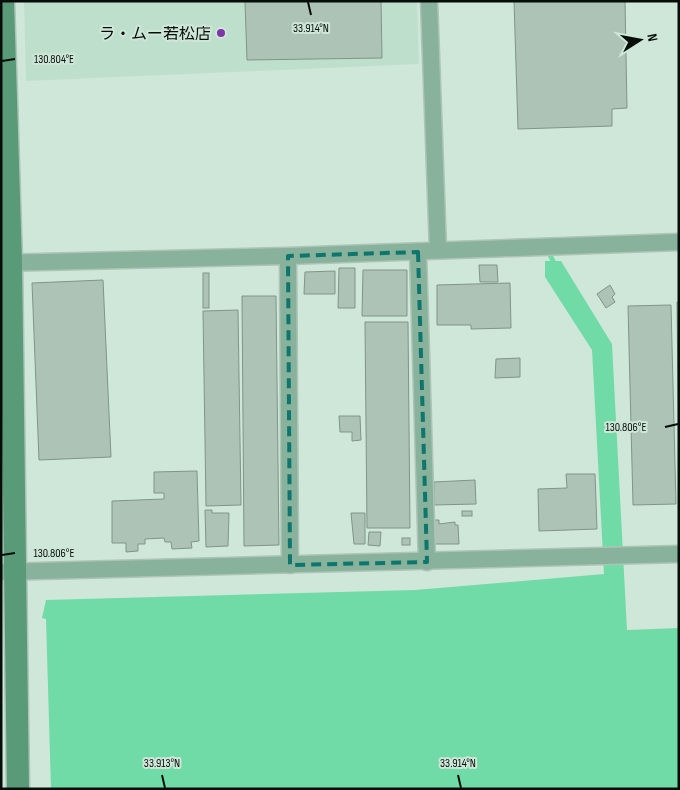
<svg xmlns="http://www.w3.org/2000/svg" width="680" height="790" font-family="'Sofia Sans Condensed','Noto Sans JP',sans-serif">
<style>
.built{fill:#bfdfcd}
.water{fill:#71dba7}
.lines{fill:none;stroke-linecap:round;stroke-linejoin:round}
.stream{stroke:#71dba7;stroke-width:5}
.building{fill:#acc3b6;stroke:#7e9588}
.street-casing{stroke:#afc4b8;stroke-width:19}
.secondary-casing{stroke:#afc4b8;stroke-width:25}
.street{stroke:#88b29b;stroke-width:16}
.secondary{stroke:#599a79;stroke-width:22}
.marked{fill:none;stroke:#0f766e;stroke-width:4;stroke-dasharray:10 6;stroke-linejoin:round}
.ticks{fill:none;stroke:#070e0a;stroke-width:2}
.poi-dot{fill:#7f36a8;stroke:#cfe7d9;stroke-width:2}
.labels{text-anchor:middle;stroke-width:4;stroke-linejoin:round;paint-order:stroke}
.poi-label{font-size:16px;fill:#070e0a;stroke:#cfe7d9;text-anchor:end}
.ticks-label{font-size:12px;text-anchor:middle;fill:#070e0a;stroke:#cfe7d9;stroke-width:4;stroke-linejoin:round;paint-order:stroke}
</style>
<rect width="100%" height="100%" fill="#cfe7d9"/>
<path class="built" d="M24,1H417L419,64L26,81Z"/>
<path class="water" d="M545,261H561L612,344L627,630L679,628V789H51L46,619L42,618L46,600L415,590L604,574L592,350L545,277Z"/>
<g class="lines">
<path class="stream" d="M550,255L555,265"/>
</g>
<g class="building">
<path d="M245,1H381L382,58L247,60Z"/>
<path d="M514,1H625L627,108L612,109V126L518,129Z"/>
<path d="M479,265H497L498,282H480Z"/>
<path d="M339,268H355V308H338Z"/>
<path d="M363,270H407V316H362Z"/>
<path d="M335,271V294H304L305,272Z"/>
<rect x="203" y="273" width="6" height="35"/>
<path d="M103,280L111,457L39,460L32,283Z"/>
<path d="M510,283L511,328L471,329V325H437V285Z"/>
<path d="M610,285L615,294L612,297L615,302L606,308L597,294Z"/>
<path d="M242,296H276L279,545L244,546Z"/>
<path d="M677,302H679V481Z"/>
<path d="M671,305L676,504L633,505L628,306Z"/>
<path d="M238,310L241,505L206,506L203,311Z"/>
<path d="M365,322H408L410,528H367Z"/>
<path d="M520,358V377L495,378L496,359Z"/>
<path d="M339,416H360L361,440L352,441V432H340Z"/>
<path d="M197,471L199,541L191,542L192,548L172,549L171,542H165L164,538L145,539V544H138V551L126,552V543H112V501L164,499V493H154V472Z"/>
<path d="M566,474H595L597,529L539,531L538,489L567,488Z"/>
<path d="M475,480L476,504L434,505V482Z"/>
<path d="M205,510H212V513H229L228,546L206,547Z"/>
<rect x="462" y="511" width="10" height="5"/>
<path d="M351,513H365V544H354Z"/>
<path d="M433,520H439V524L455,522V525H458L459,544H434Z"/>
<path d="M369,532H381L380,546L368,545Z"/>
<rect x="402" y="538" width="8" height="7"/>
</g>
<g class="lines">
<g class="street-casing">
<g id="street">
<path d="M429,1L438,250"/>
<path d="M418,252L427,562"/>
<path d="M288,256L290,565"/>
<path d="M1,263L288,256L679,242"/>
<path d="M1,572L679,554"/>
</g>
</g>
<g class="secondary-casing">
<path id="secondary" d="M3,1L11,262L18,789"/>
</g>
<use href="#street" class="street"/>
<use href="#secondary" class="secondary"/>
</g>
<path class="marked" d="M418,252L427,562L290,565L288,256Z"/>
<path class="ticks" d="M308,2L311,15M2,61L15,59M665,427L678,424M2,555L15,553M162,775L165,788M458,775L461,788"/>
<circle class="poi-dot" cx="221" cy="33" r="5"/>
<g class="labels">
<g class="poi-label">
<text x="211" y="39">ラ・ムー若松店</text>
</g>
</g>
<g class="ticks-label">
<text x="311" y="32">33.914°N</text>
<text x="54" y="63">130.804°E</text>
<text x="626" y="431">130.806°E</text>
<text x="54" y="557">130.806°E</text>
<text x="162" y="767">33.913°N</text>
<text x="458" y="767">33.914°N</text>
</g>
<rect width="680" height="790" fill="none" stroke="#070e0a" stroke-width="5"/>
<g transform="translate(640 40) rotate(79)" stroke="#cfe7d9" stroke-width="4" paint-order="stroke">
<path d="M0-4L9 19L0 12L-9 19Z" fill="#070e0a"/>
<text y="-8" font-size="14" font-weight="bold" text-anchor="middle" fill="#070e0a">N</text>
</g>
</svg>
